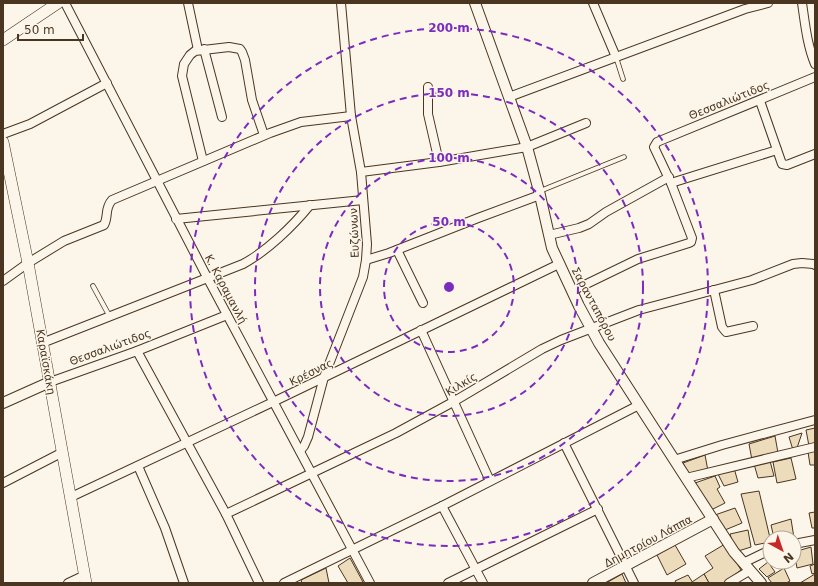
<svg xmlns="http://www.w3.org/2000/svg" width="818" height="586" font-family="'DejaVu Sans',sans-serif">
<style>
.building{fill:#ecdcbc;stroke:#4a3520}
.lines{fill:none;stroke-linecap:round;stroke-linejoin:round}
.service-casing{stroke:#4a3520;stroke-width:5.5}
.minor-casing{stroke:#4a3520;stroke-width:10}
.tertiary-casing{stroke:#4a3520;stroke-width:12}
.secondary-casing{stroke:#4a3520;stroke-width:12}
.service{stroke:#fbf6e9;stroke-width:4}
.minor{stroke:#fbf6e9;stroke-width:8}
.tertiary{stroke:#fbf6e9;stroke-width:10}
.secondary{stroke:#fbf6e9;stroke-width:11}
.ring{fill:none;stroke:#7b2cbf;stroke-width:2;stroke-dasharray:7 5}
.labels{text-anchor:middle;stroke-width:3;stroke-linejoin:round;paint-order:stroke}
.street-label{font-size:11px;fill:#4a3520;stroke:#fbf6e9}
.centre{fill:#7b2cbf;stroke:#fbf6e9;stroke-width:2}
.ring-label{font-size:12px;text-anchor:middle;font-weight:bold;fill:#7b2cbf;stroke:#fbf6e9;stroke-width:3;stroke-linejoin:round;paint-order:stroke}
</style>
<rect width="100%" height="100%" fill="#fbf6e9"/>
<g class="building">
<path d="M815,428V445L809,446L806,430Z"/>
<path d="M802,433L797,448L793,450L789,437Z"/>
<path d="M775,436L778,453L752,460L749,444Z"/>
<path d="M815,450V465H810L808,452Z"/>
<path d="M705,455L708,471L688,474L683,463Z"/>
<path d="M791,458L796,479L777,483L773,462Z"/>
<path d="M770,461L774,476L758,478L754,464Z"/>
<path d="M734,468L738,482L724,486L718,474Z"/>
<path d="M715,476L720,487L717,489L725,503L711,510L695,483Z"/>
<path d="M759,491L770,538V542L755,545L741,494Z"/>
<path d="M735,508L742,523L725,530L715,515Z"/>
<path d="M815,512V528H812L809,513Z"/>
<path d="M791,519L794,538H774L771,525Z"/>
<path d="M748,530L751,547L735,552L730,534Z"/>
<path d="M725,544L741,570L723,583H709L704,574L713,568L705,556Z"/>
<path d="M675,545L686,564L667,575L657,555Z"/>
<path d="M811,547L813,564L797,568L794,552Z"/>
<path d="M350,558L363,582L361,583H348L338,566Z"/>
<path d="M768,562L775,572L767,577L759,569Z"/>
<path d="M815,564V573L812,574L810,566Z"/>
<path d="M326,568L329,583H302L301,580Z"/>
<path d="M784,568L790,581L786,583H772L768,578Z"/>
<path d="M622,574L626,583H606Z"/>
<path d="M704,574L709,583H693L692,582Z"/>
<path d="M815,574V583H800Z"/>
<path d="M688,575L693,583H676L675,581Z"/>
</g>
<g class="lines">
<g class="service-casing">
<g id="service">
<path d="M616,57L623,79"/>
<path d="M540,191L624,157"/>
<path d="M93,286L110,317"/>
</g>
</g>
<g class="minor-casing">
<g id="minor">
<path d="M65,3L208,279L370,583"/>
<path d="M188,3L198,50"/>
<path d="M593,3L616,57"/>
<path d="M802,3C805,23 807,45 815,64"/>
<path d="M204,49L222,117"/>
<path d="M428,87V114L439,162"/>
<path d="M509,97L745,9L768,3"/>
<path d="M760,101L782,164L787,165L815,154"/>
<path d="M3,134L30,124L107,83"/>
<path d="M203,161L182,76L184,64L190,55L195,51L229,47L240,49L242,52L245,60L252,100L264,135"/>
<path d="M361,172L439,162L527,147L586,123"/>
<path d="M671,183L777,150"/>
<path d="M176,219L363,200"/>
<path d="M549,235L579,228L589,224L606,212L669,177"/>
<path d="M397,250L423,303"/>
<path d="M366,260L389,253L478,218L540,195"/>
<path d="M3,281L28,263L64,241L104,225C109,216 104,209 112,200L270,133L301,122L351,116"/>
<path d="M714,290L722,327L726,332L753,326"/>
<path d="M572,291L638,259L689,243L691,242L692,238L671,183L654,147L657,142L815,77"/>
<path d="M421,330L490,481"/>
<path d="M42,343L243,264C267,251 293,226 310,205"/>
<path d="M137,351L226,514L259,583"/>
<path d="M50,382L137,351L227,315"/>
<path d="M564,443L634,583"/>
<path d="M300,451L304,446L308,437L324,377L363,277L366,260L367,244L361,172L351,116L341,3"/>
<path d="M674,460L722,445L815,420"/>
<path d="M138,466L165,528L184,583"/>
<path d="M686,478L815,447"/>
<path d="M3,483L63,452"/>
<path d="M71,497L273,402L559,264"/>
<path d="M442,506L483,583"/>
<path d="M226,514L396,433L453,402L542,349L561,340L639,310L752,280L793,264L802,263L813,264L815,265"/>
<path d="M794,544L815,540"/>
<path d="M743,563L770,550"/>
<path d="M68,583L85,575"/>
<path d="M284,583L442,506L639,405"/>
<path d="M448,583L598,509"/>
<path d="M729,583L749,571"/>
</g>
</g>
<g class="tertiary-casing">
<g id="tertiary">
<path d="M475,3L527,147L539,191L552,248L579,306L599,343L686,478L734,552L761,583"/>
<path d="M3,403L50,382"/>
<path d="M593,583L713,519"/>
</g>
</g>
<g class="secondary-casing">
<g id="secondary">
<path d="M3,40L58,3"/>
<path d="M3,142L28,263L86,583"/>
</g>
</g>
<use href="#service" class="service"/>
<use href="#minor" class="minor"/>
<use href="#tertiary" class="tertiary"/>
<use href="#secondary" class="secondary"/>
</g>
<g class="ring">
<circle cx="449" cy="287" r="65"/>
<circle cx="449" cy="287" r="129"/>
<circle cx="449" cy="287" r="194"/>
<circle cx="449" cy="287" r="259"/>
</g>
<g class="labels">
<g class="street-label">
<text transform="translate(729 100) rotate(-22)" y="4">Θεσσαλιώτιδος</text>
<text transform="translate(354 233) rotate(-92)" y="4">Ευζώνων</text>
<text transform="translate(226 289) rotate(62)" y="4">Κ. Καραμανλή</text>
<text transform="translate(594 304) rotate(62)" y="4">Σαρανταπόρου</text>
<text transform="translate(110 347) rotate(-20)" y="4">Θεσσαλιώτιδος</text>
<text transform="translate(46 362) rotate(80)" y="4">Καραϊσκάκη</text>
<text transform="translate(311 372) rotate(-26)" y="4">Κρέσνας</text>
<text transform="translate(461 384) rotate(-31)" y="4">Κιλκίς</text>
<text transform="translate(648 541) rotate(-28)" y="4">Δημητρίου Λάππα</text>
</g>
</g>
<circle cx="449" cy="287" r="6" class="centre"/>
<g class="ring-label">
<text x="449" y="32">200 m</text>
<text x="449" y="97">150 m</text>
<text x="449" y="162">100 m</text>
<text x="449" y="226">50 m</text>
</g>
<rect width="818" height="586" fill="none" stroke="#4a3520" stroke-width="8"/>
<g transform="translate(782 550) rotate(140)"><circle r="19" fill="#fbf6e9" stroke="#b4a999"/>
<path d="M0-3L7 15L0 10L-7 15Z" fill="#c62828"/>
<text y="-6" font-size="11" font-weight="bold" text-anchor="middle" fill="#4a3520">N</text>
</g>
<path d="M18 34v6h65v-6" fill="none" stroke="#4a3520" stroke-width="2"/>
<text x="24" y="34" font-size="12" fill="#4a3520" stroke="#fbf6e9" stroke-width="3" paint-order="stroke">50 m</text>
</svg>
